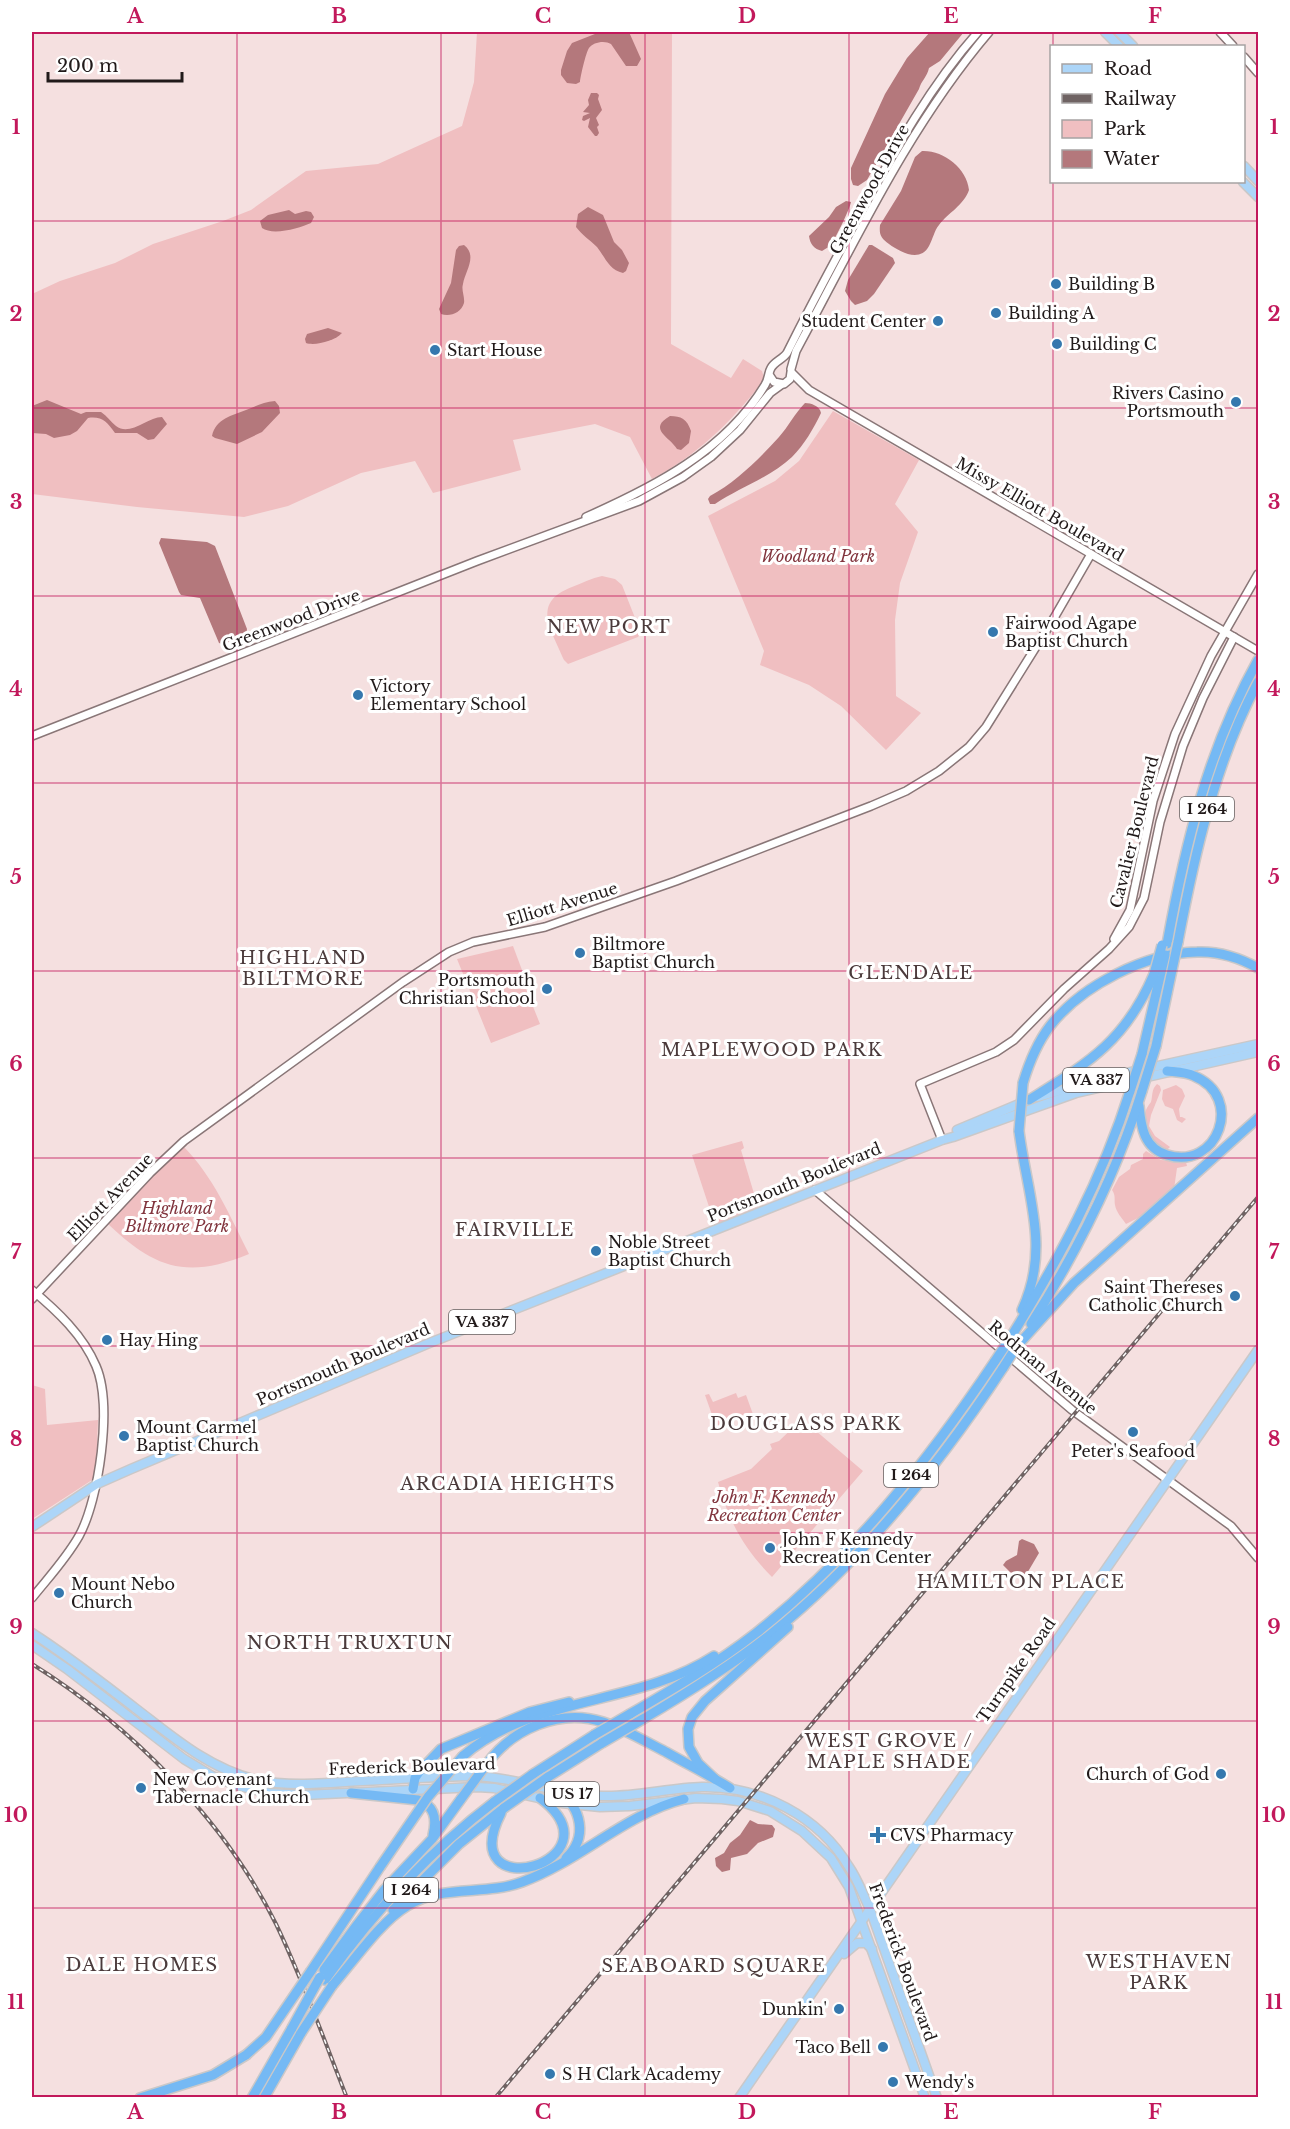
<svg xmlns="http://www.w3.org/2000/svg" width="1290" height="2129" font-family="'Libre Baskerville',serif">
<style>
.green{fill:#f0bfc1}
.water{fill:#b4787c}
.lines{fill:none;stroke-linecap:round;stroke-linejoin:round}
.minor-casing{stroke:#897677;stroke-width:10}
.major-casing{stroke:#cac8c8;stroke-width:11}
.highway-casing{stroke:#cac8c8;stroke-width:12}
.minor{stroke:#fff;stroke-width:7}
.major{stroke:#acd5f8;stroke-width:8}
.highway{stroke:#75b9f4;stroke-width:9}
.rail-casing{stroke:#6f6363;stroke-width:4}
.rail{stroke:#fff;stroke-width:1.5;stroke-dasharray:4.5;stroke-linecap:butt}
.highway-bridge-casing{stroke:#cac8c8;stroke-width:12;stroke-linecap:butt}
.highway-bridge{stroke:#75b9f4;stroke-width:9}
.grid{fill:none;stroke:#c2185b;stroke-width:1.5;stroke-opacity:0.55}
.poi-dot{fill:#3578ae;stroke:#fff;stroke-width:2}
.labels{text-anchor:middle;stroke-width:6;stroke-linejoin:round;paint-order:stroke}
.shield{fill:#fff;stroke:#645f5f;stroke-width:1.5}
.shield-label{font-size:15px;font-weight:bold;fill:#211a1a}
.street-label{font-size:16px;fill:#211a1a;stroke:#fff}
.poi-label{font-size:16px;fill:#211a1a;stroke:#fff;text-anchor:start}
.park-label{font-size:16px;font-style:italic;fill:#82353e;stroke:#fff}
.neighbourhood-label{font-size:18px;letter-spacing:1.5px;fill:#4b3a3b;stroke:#fff}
.neatline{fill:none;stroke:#c2185b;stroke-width:2}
.grid-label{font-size:20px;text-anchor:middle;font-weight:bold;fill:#c2185b}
</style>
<rect width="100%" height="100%" fill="#f5e0e0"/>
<g class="green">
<path d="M477,32H672L671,344L731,378L743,359L762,371L764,378L761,384C730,423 696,456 652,479L630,437L595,424L513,440L521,470L433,493L415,461L361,473L288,506L244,517L137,507L32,494V294L60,281L115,263L153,244L223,221L251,210L306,171L378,164L462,126L474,82Z"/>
<path d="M833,411L919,460L895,504L918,532L900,583L895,620L896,696L921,713L886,750L841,706L809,685L760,665L764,651L708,516L775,481L799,461Z"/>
<path d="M602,576L615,579L622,585L641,633L638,637L568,664L564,660C552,630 530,603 572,587C582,583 592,578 602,576Z"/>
<path d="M513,946L525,978L522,979L540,1024L491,1043L457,959Z"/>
<path d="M1157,1084L1160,1086L1161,1090L1151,1115L1149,1126L1155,1136L1170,1147L1166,1151C1152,1143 1141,1126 1146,1110C1147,1107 1149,1105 1151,1102C1153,1095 1151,1090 1157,1084Z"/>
<path d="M1176,1085L1182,1089L1185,1096L1179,1109L1180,1117H1182L1186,1119L1182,1123L1177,1120L1173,1109L1165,1106L1162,1099L1163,1090Z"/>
<path d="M742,1141L744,1148L741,1150L758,1207L715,1225L692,1155Z"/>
<path d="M183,1146C213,1176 230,1216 249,1254C186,1280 154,1268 107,1223L152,1175Z"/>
<path d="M1146,1151L1161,1160L1186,1162L1187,1166L1177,1168L1174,1189L1144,1215L1126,1224C1122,1218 1116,1212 1115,1205C1114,1199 1116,1196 1112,1190L1119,1177L1130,1169L1131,1165L1143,1159V1154Z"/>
<path d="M32,1385L45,1389L47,1425L98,1420L96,1469L92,1480L32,1519Z"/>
<path d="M736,1393L738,1398L746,1395L754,1417L750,1418L748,1414L716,1426L705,1395L709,1394L713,1402Z"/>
<path d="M802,1419L863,1471L772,1577C744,1549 728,1520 718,1482L751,1469L772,1449L770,1444L779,1441Z"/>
</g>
<g class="water">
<path d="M600,32H629L641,59L637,66H626L611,44C605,40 593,42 589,48C586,52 580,78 580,82L576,84L567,83L561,75V70L567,51L572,43Z"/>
<path d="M930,32H964L940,61L929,68C927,77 921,81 919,89L867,180L858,186L853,185L851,179V168L885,94L907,58Z"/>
<path d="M591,93H597L599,95L598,99L602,110L596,118L599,125L597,127L599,133L597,136H595L588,127L590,118L584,121L582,120L583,116L590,113L583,112L589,105L588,100Z"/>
<path d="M922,151C943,150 967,168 969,190C964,205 948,213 939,225C934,231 933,239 929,246C920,263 900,252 889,244C881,238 879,235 880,225L901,191L915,157Z"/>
<path d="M846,201L851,202C850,209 835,239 831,245C829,247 825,249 822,251C814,249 810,244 809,236L829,217L836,207Z"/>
<path d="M588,207L603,215L614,242L622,250L629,263L626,271L623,273C609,270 605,257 597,247C590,240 582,235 576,227L578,214Z"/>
<path d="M289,210L295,214L306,211L311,212L314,217L311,223C300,228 273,236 262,228L260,221L268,215Z"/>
<path d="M464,245C478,256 465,271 463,284C461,290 465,297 464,303C461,313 450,317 441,314L439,309L451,283L456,250L459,246Z"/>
<path d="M869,245H872L893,258L895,263L874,294L867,301L855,305L851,301L845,291L848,280Z"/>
<path d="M328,328L342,333C335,341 315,346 306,343L305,339L307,334Z"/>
<path d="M47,400L81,414L86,412H101C107,416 111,422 116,426C130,437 147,417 162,417L167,424L154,439L148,440L137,433H115C107,422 102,416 88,418L77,431L70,435L54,438L46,434L32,433V406Z"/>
<path d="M275,401L279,406L280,413L262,432L237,444L215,438L212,436C216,418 232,416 246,410C256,406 264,402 275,401Z"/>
<path d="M805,403C811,403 820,406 821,413C814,428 804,445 792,457C771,477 739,488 715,504H710L708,499L710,496C736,482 759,459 779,437C788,427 795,413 805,403Z"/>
<path d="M670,416C681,416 687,419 691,431L689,443L681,450L677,449C670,437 647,429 670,416Z"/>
<path d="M161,538L207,542L215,546L247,629L246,635L222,644L219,643L200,598L181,595L179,592L159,543Z"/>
<path d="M1022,1539L1034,1544L1039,1553L1026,1575L1020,1577L1010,1572L1003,1565L1006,1561L1017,1555L1019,1541Z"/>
<path d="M750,1820L758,1824L772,1825L775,1829L773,1837L758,1843L747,1854L731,1858L730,1870L722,1872L716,1866L715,1858L724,1853L730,1843L740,1835Z"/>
</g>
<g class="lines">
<g class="minor-casing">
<g id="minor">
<path d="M1220,32L1233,46"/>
<path d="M1244,57L1258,73"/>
<path d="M791,369L796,351C855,242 908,127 989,32"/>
<path d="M792,373L809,390L1258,651"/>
<path d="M770,376L774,382L784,384L790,379L791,372"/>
<path d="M586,517C654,487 725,451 765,385C769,379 768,373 771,368C774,362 783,359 787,353C811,305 836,258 862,211C896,148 930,86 978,32"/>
<path d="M32,736L477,561L639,501L683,477L711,457L740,430L770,393L781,385"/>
<path d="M1114,939L1130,910L1153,801L1175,734L1211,656L1258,574"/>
<path d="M942,1140L920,1084L996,1052L1014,1040L1064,989L1109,949L1129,927L1144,898L1160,822L1183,746L1203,698L1234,637"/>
<path d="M815,1190L1072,1410L1231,1526L1258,1558"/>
<path d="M32,1290C57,1311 83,1335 96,1366C113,1405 99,1500 79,1536C66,1559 48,1578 32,1598"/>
<path d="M32,1299L150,1173L184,1141L403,982L449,952L473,942L545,927L676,881L871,806L906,791L939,771L969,747L986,727L1054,618L1091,554"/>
</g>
</g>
<g class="major-casing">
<g id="major">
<path d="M1105,32L1119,46"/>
<path d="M1119,32L1133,46"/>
<path d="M1244,166L1258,181"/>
<path d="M1243,182L1258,197"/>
<path d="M1038,1097L1112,1076L1258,1044"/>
<path d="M957,1130L1026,1101"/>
<path d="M32,1527L97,1484L131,1469L427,1344L942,1140L953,1137L1076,1093L1258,1052"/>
<path d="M32,1633C68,1656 101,1682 135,1708C173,1737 208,1768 256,1780C285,1786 315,1784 345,1782C386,1780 427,1777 468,1776C514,1776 557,1795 603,1796C636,1797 669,1788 702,1787C760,1786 819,1816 849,1867C858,1880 863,1895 870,1909L937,2098"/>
<path d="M32,1645L67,1669L184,1759L212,1776L239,1786L269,1793L303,1795L477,1787L494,1788L561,1803L600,1807L630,1806L696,1798L722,1799L738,1801L770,1811L802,1831L831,1858L849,1887L925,2098"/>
<path d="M844,1954L857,1943H866L872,1949"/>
<path d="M739,2098L1258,1350"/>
</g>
</g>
<g class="highway-casing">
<g id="highway">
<path d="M1178,942C1195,852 1215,763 1258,682"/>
<path d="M1167,944C1185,845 1208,749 1258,660"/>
<path d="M1156,1046L1172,970"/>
<path d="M1142,1054L1161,972"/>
<path d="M1023,1083C1029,1063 1037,1043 1050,1026C1082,985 1146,953 1197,952C1219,951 1240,958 1258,968"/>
<path d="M1029,1100C1088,1063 1125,1042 1154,974"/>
<path d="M1139,1106C1141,1127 1144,1148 1167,1155C1218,1171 1245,1097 1194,1076C1186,1072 1176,1072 1167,1071"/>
<path d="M1019,1131C1027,1195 1051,1248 1022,1310"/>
<path d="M1031,1324C1077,1252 1117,1172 1142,1091"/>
<path d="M1009,1340C1058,1261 1102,1180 1130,1091"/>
<path d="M1017,1346L1074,1283L1258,1118"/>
<path d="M630,1714C673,1689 716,1664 756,1633C851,1558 928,1461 995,1361"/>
<path d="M643,1719C687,1693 731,1666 771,1634C863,1560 939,1465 1003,1368"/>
<path d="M463,1756C533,1695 637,1706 714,1656"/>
<path d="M486,1765C512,1729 559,1708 603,1722C625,1729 646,1742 666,1752C687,1764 709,1775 730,1788"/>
<path d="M533,1774L594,1735"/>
<path d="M548,1777L602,1743"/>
<path d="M715,1779L698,1763L689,1747L688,1729L692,1717L705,1701L788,1627"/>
<path d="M413,1789L415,1778L419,1772L441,1749L530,1712L569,1702"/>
<path d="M558,1792C582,1807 588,1838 566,1858"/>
<path d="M351,1793L418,1800C435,1806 437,1819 433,1835"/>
<path d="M501,1813C452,1910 625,1862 540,1798"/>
<path d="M393,1910L459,1844L504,1808"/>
<path d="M324,1970L357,1925L385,1889L432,1839L461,1799"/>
<path d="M311,1971L380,1867"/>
<path d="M325,1980C373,1913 428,1852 494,1802"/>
<path d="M332,1986C353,1962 381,1921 407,1906C442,1884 484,1896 522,1882C580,1861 625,1814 684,1799"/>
<path d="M140,2098L213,2075L246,2055"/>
<path d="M252,2098L292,2028"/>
<path d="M264,2098L301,2033"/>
</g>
</g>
<use href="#minor" class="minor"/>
<use href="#major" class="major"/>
<use href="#highway" class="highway"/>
<g class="rail-casing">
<g id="rail">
<path d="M32,1664C130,1725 224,1819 276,1924C303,1980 324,2040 347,2098"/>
<path d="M495,2098L1258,1197"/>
</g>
</g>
<use href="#rail" class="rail"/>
<g class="highway-bridge-casing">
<g id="highway-bridge">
<path d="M1172,970L1178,942"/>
<path d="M1161,972L1165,955"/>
<path d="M1154,974L1162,945"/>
<path d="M1130,1091L1142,1054"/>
<path d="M1142,1091L1156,1046"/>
<path d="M1019,1131L1023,1083"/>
<path d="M995,1361L1009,1340"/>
<path d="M1003,1368L1017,1346"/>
<path d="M594,1735L630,1714"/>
<path d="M602,1743L643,1719"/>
<path d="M461,1799L486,1765"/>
<path d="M494,1802L533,1774"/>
<path d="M504,1808L548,1777"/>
<path d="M380,1867L428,1797L463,1756"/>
<path d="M292,2028L320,1977"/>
<path d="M301,2033L332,1986"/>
<path d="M246,2055L266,2037L311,1971"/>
</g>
</g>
<use href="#highway-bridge" class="highway-bridge"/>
</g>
<path class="grid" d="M237,32V2098M441,32V2098M645,32V2098M849,32V2098M1053,32V46M1053,182V2098M32,221H1258M32,408H1258M32,596H1258M32,783H1258M32,971H1258M32,1158H1258M32,1346H1258M32,1533H1258M32,1721H1258M32,1908H1258"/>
<g class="poi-dot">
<circle cx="1056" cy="284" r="6"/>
<circle cx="996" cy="313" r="6"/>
<circle cx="938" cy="321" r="6"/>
<circle cx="1057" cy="344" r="6"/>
<circle cx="435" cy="350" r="6"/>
<circle cx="1236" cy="402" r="6"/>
<circle cx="993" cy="632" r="6"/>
<circle cx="358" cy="695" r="6"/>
<circle cx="580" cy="953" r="6"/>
<circle cx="547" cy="989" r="6"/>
<circle cx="596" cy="1251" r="6"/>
<circle cx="1235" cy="1296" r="6"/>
<circle cx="107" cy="1340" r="6"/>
<circle cx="1133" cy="1432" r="6"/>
<circle cx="124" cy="1436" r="6"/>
<circle cx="770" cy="1548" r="6"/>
<circle cx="59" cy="1593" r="6"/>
<circle cx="1221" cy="1774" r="6"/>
<circle cx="141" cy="1788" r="6"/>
<path d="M875 1826h6v6h6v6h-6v6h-6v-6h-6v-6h6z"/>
<circle cx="839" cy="2009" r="6"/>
<circle cx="883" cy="2047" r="6"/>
<circle cx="550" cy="2074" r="6"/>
<circle cx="893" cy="2082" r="6"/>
</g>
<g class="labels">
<g class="shield">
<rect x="1180" y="797" width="54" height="24" rx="4.5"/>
<rect x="1063" y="1068" width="66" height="24" rx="4.5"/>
<rect x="449" y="1310" width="66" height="24" rx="4.5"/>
<rect x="884" y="1463" width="54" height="24" rx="4.5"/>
<rect x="545" y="1782" width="54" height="24" rx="4.5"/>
<rect x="384" y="1878" width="54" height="24" rx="4.5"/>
</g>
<g class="shield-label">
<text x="1207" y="814">I 264</text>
<text x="1096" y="1085">VA 337</text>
<text x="482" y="1327">VA 337</text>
<text x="911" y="1480">I 264</text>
<text x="572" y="1799">US 17</text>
<text x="411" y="1895">I 264</text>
</g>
<g class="street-label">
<text transform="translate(869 189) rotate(-61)" y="6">Greenwood Drive</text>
<text transform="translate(1040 509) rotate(30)" y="6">Missy Elliott Boulevard</text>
<text transform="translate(291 620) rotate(-21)" y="6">Greenwood Drive</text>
<text transform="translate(1134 832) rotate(-76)" y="6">Cavalier Boulevard</text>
<text transform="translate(562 904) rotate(-17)" y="6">Elliott Avenue</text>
<text transform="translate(794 1182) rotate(-22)" y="6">Portsmouth Boulevard</text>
<text transform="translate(110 1197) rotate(-46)" y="6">Elliott Avenue</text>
<text transform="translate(343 1364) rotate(-23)" y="6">Portsmouth Boulevard</text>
<text transform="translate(1043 1367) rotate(40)" y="6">Rodman Avenue</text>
<text transform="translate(1016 1670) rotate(-55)" y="6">Turnpike Road</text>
<text transform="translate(412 1766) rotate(-2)" y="6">Frederick Boulevard</text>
<text transform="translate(903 1962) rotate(70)" y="6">Frederick Boulevard</text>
</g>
<g class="poi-label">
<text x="1068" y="290">Building B</text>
<text x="1008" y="319">Building A</text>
<text x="926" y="327" text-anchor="end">Student Center</text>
<text x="1069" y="350">Building C</text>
<text x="447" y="356">Start House</text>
<text x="1224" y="399" text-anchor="end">Rivers Casino<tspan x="1224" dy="18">Portsmouth</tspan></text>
<text x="1005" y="629">Fairwood Agape<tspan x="1005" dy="18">Baptist Church</tspan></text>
<text x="370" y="692">Victory<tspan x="370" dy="18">Elementary School</tspan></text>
<text x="592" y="950">Biltmore<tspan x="592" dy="18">Baptist Church</tspan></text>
<text x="535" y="986" text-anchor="end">Portsmouth<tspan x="535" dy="18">Christian School</tspan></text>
<text x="608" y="1248">Noble Street<tspan x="608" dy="18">Baptist Church</tspan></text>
<text x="1223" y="1293" text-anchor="end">Saint Thereses<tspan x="1223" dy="18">Catholic Church</tspan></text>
<text x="119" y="1346">Hay Hing</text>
<text x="136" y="1433">Mount Carmel<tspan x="136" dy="18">Baptist Church</tspan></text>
<text x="1133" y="1457" text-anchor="middle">Peter's Seafood</text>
<text x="782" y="1545">John F Kennedy<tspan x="782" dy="18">Recreation Center</tspan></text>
<text x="71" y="1590">Mount Nebo<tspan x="71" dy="18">Church</tspan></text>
<text x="1209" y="1780" text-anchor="end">Church of God</text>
<text x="153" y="1785">New Covenant<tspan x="153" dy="18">Tabernacle Church</tspan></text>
<text x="890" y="1841">CVS Pharmacy</text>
<text x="827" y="2015" text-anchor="end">Dunkin'</text>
<text x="871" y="2053" text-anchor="end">Taco Bell</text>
<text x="562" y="2080">S H Clark Academy</text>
<text x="905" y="2088">Wendy's</text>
</g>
<g class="park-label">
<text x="818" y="562">Woodland Park</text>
<text x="177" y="1214">Highland<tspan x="177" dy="18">Biltmore Park</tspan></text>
<text x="774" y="1503">John F. Kennedy<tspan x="774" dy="18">Recreation Center</tspan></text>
</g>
<g class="neighbourhood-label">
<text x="609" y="633">NEW PORT</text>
<text x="303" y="964">HIGHLAND<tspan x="303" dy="21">BILTMORE</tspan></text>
<text x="911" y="979">GLENDALE</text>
<text x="772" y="1056">MAPLEWOOD PARK</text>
<text x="515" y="1236">FAIRVILLE</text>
<text x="806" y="1430">DOUGLASS PARK</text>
<text x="508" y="1490">ARCADIA HEIGHTS</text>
<text x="1021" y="1588">HAMILTON PLACE</text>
<text x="350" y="1649">NORTH TRUXTUN</text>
<text x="889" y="1747">WEST GROVE /<tspan x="889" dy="21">MAPLE SHADE</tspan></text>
<text x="1159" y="1968">WESTHAVEN<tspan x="1159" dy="21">PARK</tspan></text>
<text x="142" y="1971">DALE HOMES</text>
<text x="714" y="1972">SEABOARD SQUARE</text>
</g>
</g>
<rect width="1290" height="2129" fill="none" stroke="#ffffff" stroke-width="66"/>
<rect x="1050" y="45" width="195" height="138" fill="#ffffff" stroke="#a6a3a3" stroke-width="1.5"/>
<rect x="1062" y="64" width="30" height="9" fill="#acd5f8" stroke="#a6a3a3" stroke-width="1.5"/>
<text x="1104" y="75" font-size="18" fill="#211a1a">Road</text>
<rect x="1062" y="94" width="30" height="9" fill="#6f6363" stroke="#a6a3a3" stroke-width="1.5"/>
<text x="1104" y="105" font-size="18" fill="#211a1a">Railway</text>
<rect x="1062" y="120" width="30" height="18" fill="#f0bfc1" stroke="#a6a3a3" stroke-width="1.5"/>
<text x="1104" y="135" font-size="18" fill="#211a1a">Park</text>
<rect x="1062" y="150" width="30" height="18" fill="#b4787c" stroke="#a6a3a3" stroke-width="1.5"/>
<text x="1104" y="165" font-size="18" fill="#211a1a">Water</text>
<path d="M48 72v9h134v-9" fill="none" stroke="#211a1a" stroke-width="3"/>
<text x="57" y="72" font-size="18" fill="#211a1a" stroke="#ffffff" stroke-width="4.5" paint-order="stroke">200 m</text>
<rect x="33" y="33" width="1224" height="2063" class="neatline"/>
<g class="grid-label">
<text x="135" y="23">A</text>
<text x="339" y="23">B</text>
<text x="543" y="23">C</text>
<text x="747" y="23">D</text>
<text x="951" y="23">E</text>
<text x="1155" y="23">F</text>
<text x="16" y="134">1</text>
<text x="1274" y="134">1</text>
<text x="16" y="321">2</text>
<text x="1274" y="321">2</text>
<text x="16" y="509">3</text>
<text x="1274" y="509">3</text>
<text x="16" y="696">4</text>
<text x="1274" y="696">4</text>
<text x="16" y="884">5</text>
<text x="1274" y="884">5</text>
<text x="16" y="1071">6</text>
<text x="1274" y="1071">6</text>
<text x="16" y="1259">7</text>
<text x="1274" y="1259">7</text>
<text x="16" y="1446">8</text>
<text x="1274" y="1446">8</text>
<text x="16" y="1634">9</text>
<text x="1274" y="1634">9</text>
<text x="16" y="1822">10</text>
<text x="1274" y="1822">10</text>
<text x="16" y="2009">11</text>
<text x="1274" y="2009">11</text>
<text x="135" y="2119">A</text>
<text x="339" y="2119">B</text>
<text x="543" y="2119">C</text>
<text x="747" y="2119">D</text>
<text x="951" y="2119">E</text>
<text x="1155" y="2119">F</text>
</g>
</svg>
